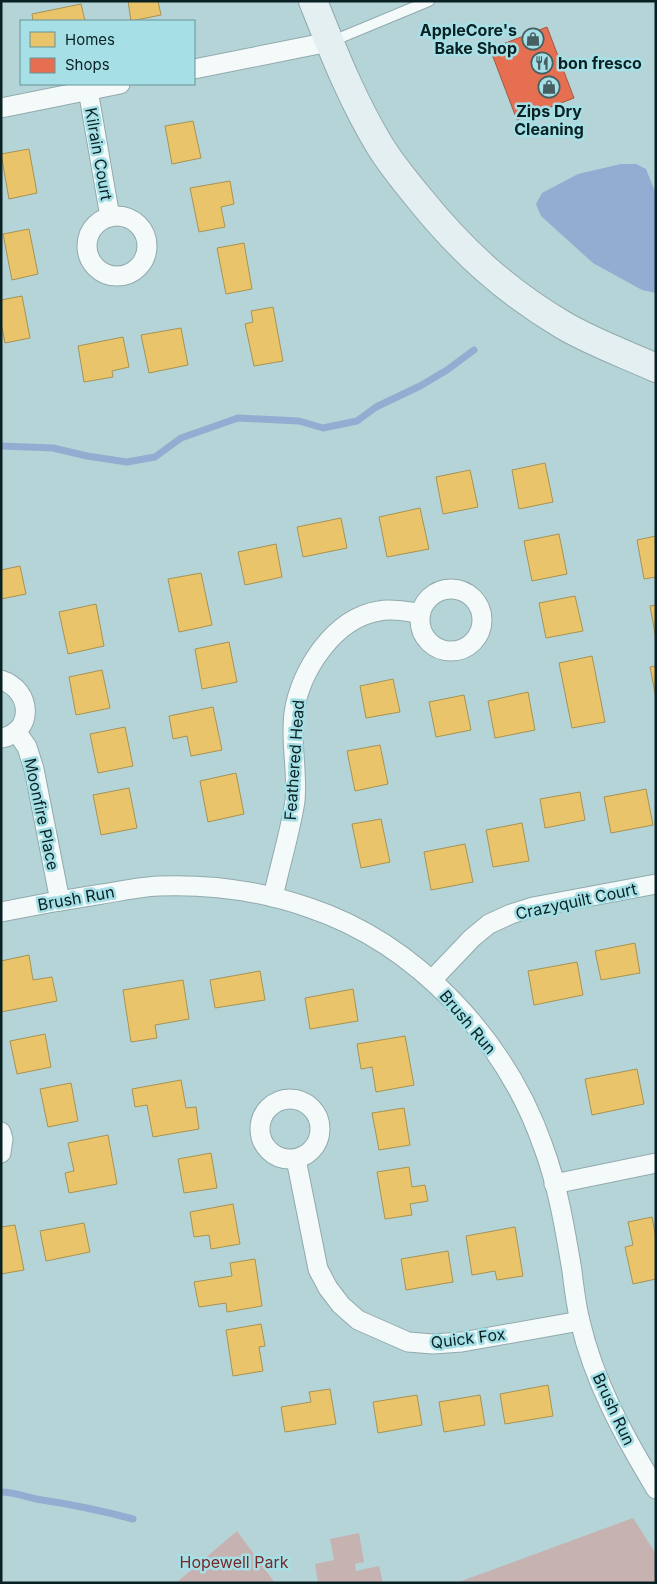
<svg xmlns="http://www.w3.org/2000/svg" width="657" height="1584" font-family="Inter,sans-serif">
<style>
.green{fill:#c6b2b1}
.water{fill:#92add1}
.homes{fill:#e9c46a;stroke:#a69355}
.shops{fill:#e76f51;stroke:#a45843}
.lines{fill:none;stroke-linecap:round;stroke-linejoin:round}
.stream{stroke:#92add1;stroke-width:7}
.lane-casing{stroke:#91aaad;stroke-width:12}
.street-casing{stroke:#91aaad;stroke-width:21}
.secondary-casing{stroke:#91aaad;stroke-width:30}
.lane{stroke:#f4f9f9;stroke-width:10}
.street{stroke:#f4f9f9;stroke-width:19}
.secondary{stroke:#e3eff0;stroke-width:28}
.labels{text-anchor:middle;stroke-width:5;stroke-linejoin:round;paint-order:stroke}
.poi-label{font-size:16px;font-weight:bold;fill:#092123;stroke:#a6e0e6;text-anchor:end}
.street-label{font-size:16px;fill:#092123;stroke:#a6e0e6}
.park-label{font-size:16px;fill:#782929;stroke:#a6e0e6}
</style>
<rect width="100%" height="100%" fill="#b5d4d7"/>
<g class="green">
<path d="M633,1518L656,1554V1583H456Z"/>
<path d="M237,1531L275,1583H176Z"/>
<path d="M359,1533L364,1562L355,1564L356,1571L379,1566L383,1583H318L315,1564L334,1560L330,1539Z"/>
</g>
<path class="water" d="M621,164H636L646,169L656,194V293L642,290L593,263L541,216L536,204L542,193L578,174Z"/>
<g class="homes">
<path d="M128,1H158L161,15L131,21Z"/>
<path d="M81,4L85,21H33L32,14Z"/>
<path d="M193,121L201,158L172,164L165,126Z"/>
<path d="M29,149L37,193L9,199L1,154Z"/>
<path d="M230,181L234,204L221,207L225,227L199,232L190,188Z"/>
<path d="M29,229L38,274L12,280L3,234Z"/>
<path d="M244,243L252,289L226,294L217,248Z"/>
<path d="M22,296L30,338L5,343L1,323V300Z"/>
<path d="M273,307L283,361L254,366L245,324L253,322L251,311Z"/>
<path d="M181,328L188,365L149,373L141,335Z"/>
<path d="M123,337L129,367L112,371L113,377L84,382L78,346Z"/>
<path d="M545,463L553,502L519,509L512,470Z"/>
<path d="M470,470L478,507L443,514L436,477Z"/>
<path d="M420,508L429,549L387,557L379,517Z"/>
<path d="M341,518L347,548L303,557L297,527Z"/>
<path d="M559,534L567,574L532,581L524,541Z"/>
<path d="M656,536V577L644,579L637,540Z"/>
<path d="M276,544L282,577L245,585L238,552Z"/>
<path d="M20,566L26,594L1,599V570Z"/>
<path d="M201,573L212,625L179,632L168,579Z"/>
<path d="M575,596L583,631L546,638L539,603Z"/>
<path d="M96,604L104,646L68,654L59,612Z"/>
<path d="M656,605V639L650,606Z"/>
<path d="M229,642L237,682L202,689L195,649Z"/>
<path d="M592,656L605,722L572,728L559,663Z"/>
<path d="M656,666V698L650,667Z"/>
<path d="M102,670L110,708L76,715L69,677Z"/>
<path d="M393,679L400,712L366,718L360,686Z"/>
<path d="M528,692L535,730L495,738L488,701Z"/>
<path d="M464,695L471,730L436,737L429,702Z"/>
<path d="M213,707L222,750L191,756L187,736L173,739L169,716Z"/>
<path d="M125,727L133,766L98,773L90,734Z"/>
<path d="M380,745L388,784L355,791L347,751Z"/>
<path d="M236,773L244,814L208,822L200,781Z"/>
<path d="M129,788L137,828L101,835L93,795Z"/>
<path d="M646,789L653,825L611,833L604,797Z"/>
<path d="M580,792L585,820L545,828L540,799Z"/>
<path d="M381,819L390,862L361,868L352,824Z"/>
<path d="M522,823L529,861L493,867L486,830Z"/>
<path d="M465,844L473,882L431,890L424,852Z"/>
<path d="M635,943L640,973L601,980L595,951Z"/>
<path d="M29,955L33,980L52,977L57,1001L1,1012V961Z"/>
<path d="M577,962L583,995L534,1005L528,971Z"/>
<path d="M260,971L265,1000L215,1008L210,980Z"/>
<path d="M183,980L189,1019L155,1025L157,1038L131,1042L123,990Z"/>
<path d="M353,989L358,1021L310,1029L305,998Z"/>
<path d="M45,1034L51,1067L17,1074L10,1041Z"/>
<path d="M405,1036L414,1085L376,1092L372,1067L361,1069L357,1044Z"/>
<path d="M637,1069L644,1104L592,1115L585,1079Z"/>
<path d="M181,1080L186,1108L196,1107L199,1129L153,1137L147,1105L135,1107L132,1089Z"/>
<path d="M71,1083L78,1121L48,1127L40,1089Z"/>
<path d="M404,1108L410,1145L379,1150L372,1113Z"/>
<path d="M108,1135L117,1184L69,1193L65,1173L74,1171L68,1143Z"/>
<path d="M211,1153L217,1188L184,1193L178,1159Z"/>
<path d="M409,1167L412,1187L425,1185L428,1201L410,1204L412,1215L385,1219L377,1172Z"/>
<path d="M233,1204L240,1244L211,1249L209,1235L194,1237L190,1212Z"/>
<path d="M652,1217L656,1238V1279L633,1284L625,1247L633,1245L628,1222Z"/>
<path d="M84,1223L90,1252L46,1261L40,1231Z"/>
<path d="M15,1225L24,1270L1,1274V1227Z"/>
<path d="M515,1227L523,1276L497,1280L495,1271L472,1275L466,1236Z"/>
<path d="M448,1251L453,1282L406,1290L401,1259Z"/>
<path d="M255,1259L262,1306L227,1312L226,1303L199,1307L194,1282L232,1276L230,1263Z"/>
<path d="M261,1324L265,1346L259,1347L263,1371L233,1376L226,1330Z"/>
<path d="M548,1385L553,1416L505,1424L500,1394Z"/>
<path d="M330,1389L336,1424L285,1432L281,1407L311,1402L309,1392Z"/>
<path d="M417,1395L422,1425L378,1433L373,1402Z"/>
<path d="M480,1395L485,1425L444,1432L439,1402Z"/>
</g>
<path class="shops" d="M547,27L574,98L517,120L490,49Z"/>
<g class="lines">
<g class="stream">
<path d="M1,446L53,448L87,456L127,462L155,457L181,438L238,418L299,421L323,428L357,421L376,407L420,386L447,370L474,350"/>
<path d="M1,1492C13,1492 24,1496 36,1499C69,1504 100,1510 133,1519"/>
</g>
<g class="lane-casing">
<path id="lane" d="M330,42L429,1"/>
</g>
<g class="street-casing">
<g id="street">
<path d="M194,69L329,42"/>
<path d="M88,90L110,217"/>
<path d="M1,108L120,84"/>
<circle cx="117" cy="246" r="30"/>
<circle cx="451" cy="620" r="31"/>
<path d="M1,680C33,690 34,733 1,738"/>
<path d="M16,731L27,747L34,769L60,901"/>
<path d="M273,897C280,865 290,833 295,801C298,771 290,742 294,713C300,671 334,618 379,611C392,608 407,612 420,613"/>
<path d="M1,912C35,905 69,899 102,894C121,891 140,887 158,886C209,884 262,891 310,908C417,944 506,1040 543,1146C558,1186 565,1229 572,1271C574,1288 576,1305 580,1321C594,1382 624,1436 656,1489"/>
<path d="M432,980L472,938L489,924L511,914L533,907L656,884"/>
<circle cx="290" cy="1129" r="30"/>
<path d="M1,1132L3,1139L1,1153"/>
<path d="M296,1159L318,1269L328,1288L341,1305L358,1320L408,1342L433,1344L462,1342L580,1321"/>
<path d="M554,1184L656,1163"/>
</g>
</g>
<g class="secondary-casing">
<path id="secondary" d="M313,1C333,51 352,100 380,146C391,164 405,181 419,198C461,250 504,290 563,325C592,342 625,354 656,368"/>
</g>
<use href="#lane" class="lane"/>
<use href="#street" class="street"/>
<use href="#secondary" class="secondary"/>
</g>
<defs>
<g id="shop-ring" transform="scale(1.125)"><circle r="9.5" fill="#a6e0e6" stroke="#456062" stroke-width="1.5"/><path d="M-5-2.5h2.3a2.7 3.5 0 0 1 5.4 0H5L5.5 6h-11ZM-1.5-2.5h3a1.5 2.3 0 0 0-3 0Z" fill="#456062"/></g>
<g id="restaurant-ring" transform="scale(1.125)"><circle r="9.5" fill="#a6e0e6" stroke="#456062" stroke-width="1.5"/><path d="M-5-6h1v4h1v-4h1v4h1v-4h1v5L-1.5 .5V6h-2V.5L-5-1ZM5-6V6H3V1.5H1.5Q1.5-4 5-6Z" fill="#456062"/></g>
</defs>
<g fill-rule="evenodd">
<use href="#shop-ring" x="533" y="39"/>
<use href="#restaurant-ring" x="542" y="63"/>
<use href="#shop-ring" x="549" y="87"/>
</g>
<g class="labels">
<g class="poi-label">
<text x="517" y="36">AppleCore's<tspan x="517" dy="18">Bake Shop</tspan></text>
<text x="558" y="69" text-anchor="start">bon fresco</text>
<text x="549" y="117" text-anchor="middle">Zips Dry<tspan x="549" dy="18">Cleaning</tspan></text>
</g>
<g class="street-label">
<text transform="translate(99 154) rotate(80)" y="6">Kilrain Court</text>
<text transform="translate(294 760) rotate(-86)" y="6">Feathered Head</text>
<text transform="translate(42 814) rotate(78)" y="6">Moonfire Place</text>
<text transform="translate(76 898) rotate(-10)" y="6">Brush Run</text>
<text transform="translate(576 901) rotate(-12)" y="6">Crazyquilt Court</text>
<text transform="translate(468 1022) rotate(50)" y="6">Brush Run</text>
<text transform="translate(468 1338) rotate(-7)" y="6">Quick Fox</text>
<text transform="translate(614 1409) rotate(65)" y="6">Brush Run</text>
</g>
<g class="park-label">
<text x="234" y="1568">Hopewell Park</text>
</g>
</g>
<rect width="657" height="1584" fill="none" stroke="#092123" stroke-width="5"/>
<rect x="20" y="20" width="175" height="65" fill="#a6e0e6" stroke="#679498"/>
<rect x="30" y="32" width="25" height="15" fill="#e9c46a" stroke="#679498"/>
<text x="65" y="45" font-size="15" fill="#092123">Homes</text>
<rect x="30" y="58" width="25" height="15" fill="#e76f51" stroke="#679498"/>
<text x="65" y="70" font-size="15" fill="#092123">Shops</text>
</svg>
